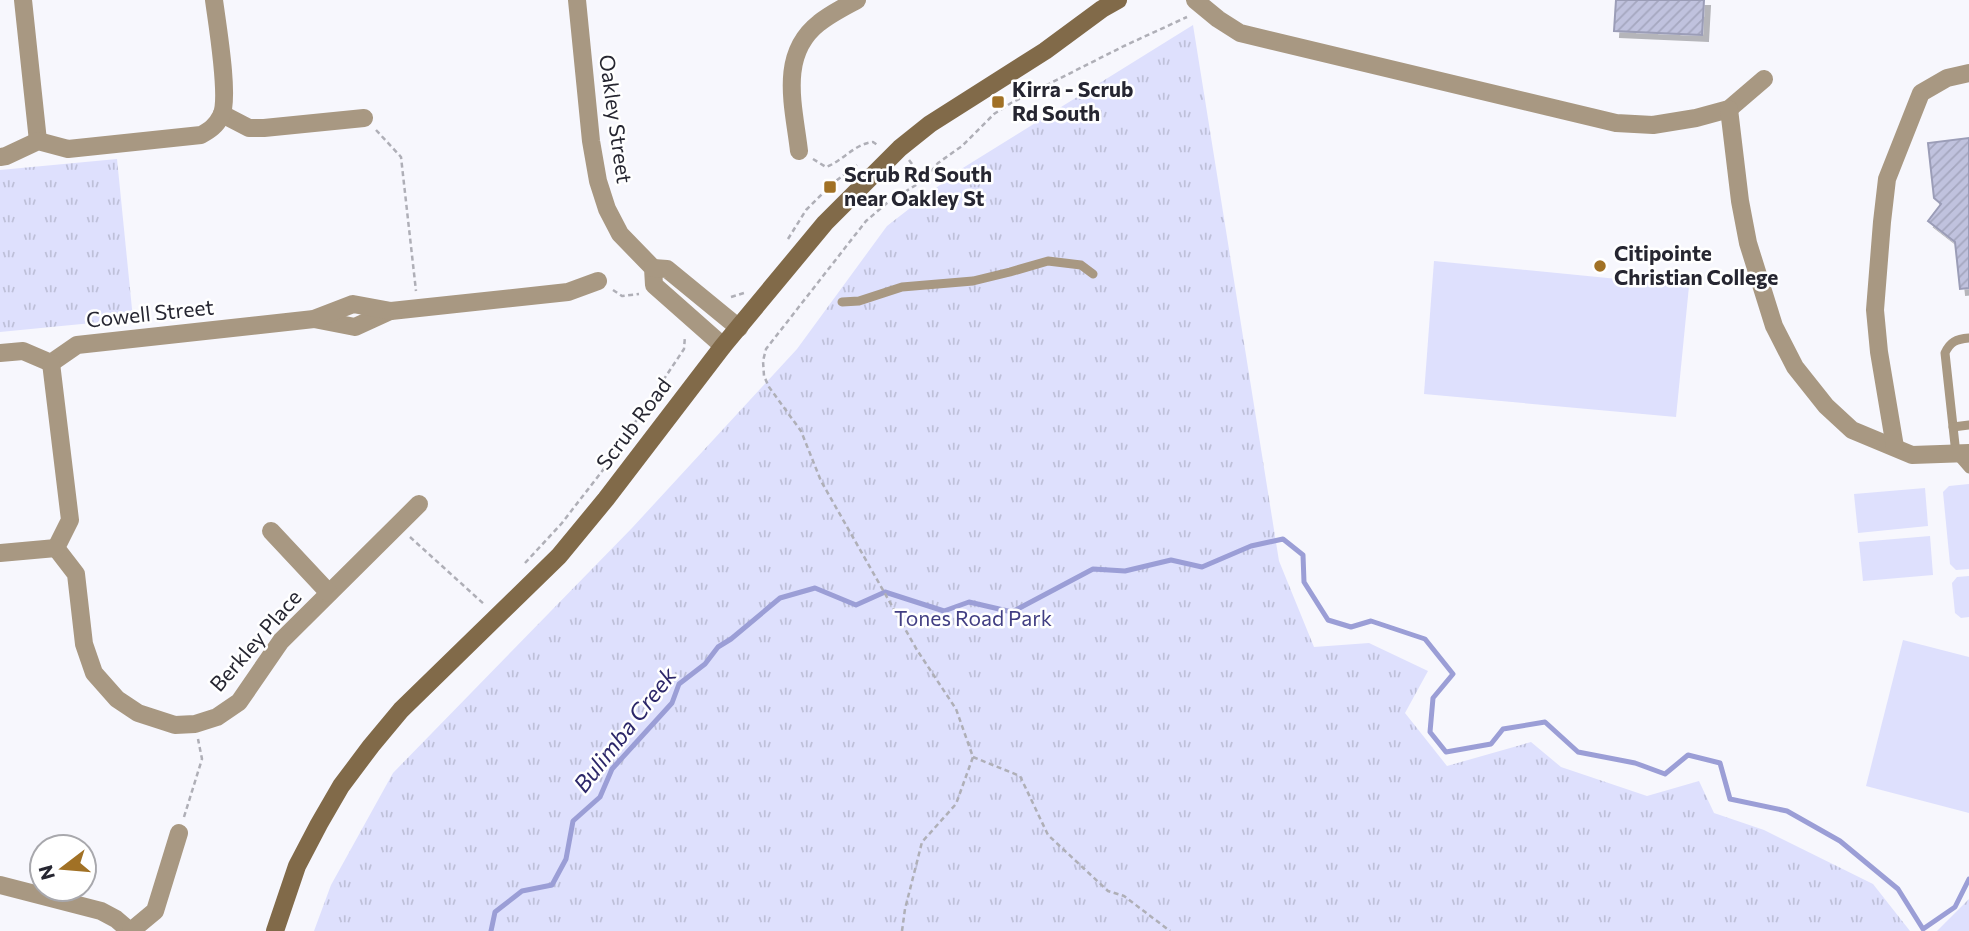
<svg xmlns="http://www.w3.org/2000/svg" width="1969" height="931" font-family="Commissioner,sans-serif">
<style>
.park{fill:url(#park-tufts)}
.pitch{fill:#dee0fd}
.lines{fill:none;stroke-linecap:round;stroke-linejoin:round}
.stream{stroke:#9b9ed6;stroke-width:5}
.building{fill:url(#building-hatch);stroke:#9b9db7;stroke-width:2;filter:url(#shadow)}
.path{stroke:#afafb7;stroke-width:2.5;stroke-dasharray:5 3.5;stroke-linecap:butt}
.lane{stroke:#a89882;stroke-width:9}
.street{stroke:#a89882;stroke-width:18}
.secondary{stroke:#816a49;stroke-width:18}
.poi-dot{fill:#a17125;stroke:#fff;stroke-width:2.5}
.labels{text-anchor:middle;stroke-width:5;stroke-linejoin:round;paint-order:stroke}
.poi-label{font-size:21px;font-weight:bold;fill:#262631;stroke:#fff;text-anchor:start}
.street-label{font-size:21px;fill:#262631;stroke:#fff}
.park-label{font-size:21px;fill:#413e83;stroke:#fff}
.water-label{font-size:23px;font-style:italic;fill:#2c2769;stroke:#fff}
</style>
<defs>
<pattern id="park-tufts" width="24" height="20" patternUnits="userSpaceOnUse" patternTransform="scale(1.75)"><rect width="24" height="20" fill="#dee0fd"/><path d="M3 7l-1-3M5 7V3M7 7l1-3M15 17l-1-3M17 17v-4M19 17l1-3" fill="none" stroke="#bec0d9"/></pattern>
<pattern id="building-hatch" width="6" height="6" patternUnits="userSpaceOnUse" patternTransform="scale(1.75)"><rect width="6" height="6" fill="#c0c2de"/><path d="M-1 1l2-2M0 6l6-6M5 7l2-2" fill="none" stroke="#a5a7bf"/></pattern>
<filter id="shadow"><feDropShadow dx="6" dy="6" stdDeviation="0" flood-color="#0004"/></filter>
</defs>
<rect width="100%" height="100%" fill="#f7f7fd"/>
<g class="park">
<path d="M1193,25L1279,561L1314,647L1369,643L1428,671L1405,713L1447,766L1531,742L1561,767L1647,796L1699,781L1714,813L1764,830L1873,884L1910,931H314L331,885L393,773L632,528L797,349L887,226L958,171Z"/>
<path d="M117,159L133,319L0,332V170Z"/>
<path d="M1969,899V931H1937Z"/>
</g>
<g class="pitch">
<path d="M1434,261L1689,286L1676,417L1424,394Z"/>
<path d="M1969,484V569L1956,570L1950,564L1943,492L1949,486Z"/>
<path d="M1925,488L1928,526L1858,533L1854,494Z"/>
<path d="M1930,536L1933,575L1863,581L1859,542Z"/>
<path d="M1969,576V617L1961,618L1955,613L1952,583L1957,577Z"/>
<path d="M1903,640L1969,657V813L1866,786Z"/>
</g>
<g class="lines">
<path class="stream" d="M491,931L495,912L522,891L552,885L566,859L573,821L600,797L612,769L672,703L679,684L705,664L718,647L731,639L780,598L815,588L856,605L885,592L944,611L969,602L1012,612L1093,569L1125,571L1171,560L1202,567L1251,546L1283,539L1303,555L1304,582L1328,620L1351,627L1371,621L1425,639L1453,674L1433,698L1430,732L1446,752L1491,744L1503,729L1545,722L1578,752L1635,763L1665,774L1688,755L1720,763L1730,799L1787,811L1840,841L1898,889L1923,929L1955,907L1969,879"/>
</g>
<g class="building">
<path d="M1616,0H1704L1702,35L1614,31Z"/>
<path d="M1969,138V288L1960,289L1955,242L1928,221L1941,204L1934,198L1928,143Z"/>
</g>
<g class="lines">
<g class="path">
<path d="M376,130L401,157L416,291"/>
<path d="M813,159L826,167C843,161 854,144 873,142L879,146"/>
<path d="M909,160L924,180"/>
<path d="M788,239L806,210L832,184L857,165"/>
<path d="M613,290L622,296L639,294"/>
<path d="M731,297L744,293"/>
<path d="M410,537L485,605"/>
<path d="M525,563L562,523L606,466L684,349L685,336"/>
<path d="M973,757L1020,776L1048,835L1108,891L1124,896L1170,931"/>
<path d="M184,817L202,759L198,739"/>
<path d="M902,931L905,909L922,842L956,804L973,757L956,709L917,650L821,481L801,431L769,387L764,376L763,361L766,349L866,221L887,203L924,180L938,163L962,146L994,114L1011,103L1124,46L1187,17"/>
</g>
<g class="lane">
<path d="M842,302L859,301L902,287L973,281L1010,272L1048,261L1081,265L1093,274"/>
<path d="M1969,338C1956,339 1950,342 1945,353L1956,454L1969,469"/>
<path d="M1953,427L1969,425"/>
</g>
<g class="street">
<path d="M23,0L38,141"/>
<path d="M577,0L591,141L598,181L607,209L620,234L653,268L654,285L723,346"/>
<path d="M1195,0L1218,19L1240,33L1616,123L1653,125L1696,118L1729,109L1764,79"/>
<path d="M1729,109L1740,201L1748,243L1774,326L1795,367L1826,406L1852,430L1912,455L1969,453"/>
<path d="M222,114L249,128H264L364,118"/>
<path d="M799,151C794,107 778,55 819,23C830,14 844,7 857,0"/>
<path d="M0,157L6,156L38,141L68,149L201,135C210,130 216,126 221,116C230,99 217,23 214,0"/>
<path d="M653,268L667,269L739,328"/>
<path d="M314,319L355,327L390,311"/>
<path d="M0,353L23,351L51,363L77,345L314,319L353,304L391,311L568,292L598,281"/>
<path d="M51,363L70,520L56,548L76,574L84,644L94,673L117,699L138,713L175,725L195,724L217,717L239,702L281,641L419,504"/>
<path d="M1895,447L1879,352L1875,310L1882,222L1887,179L1921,93L1947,78L1969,73"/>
<path d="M271,531L329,593"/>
<path d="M0,553L56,548"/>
<path d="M0,885L101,911L116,919L130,931"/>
<path d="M131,931L155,911L179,833"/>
</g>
<path class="secondary" d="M275,931L297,866L319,824L341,786L371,746L401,710L559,556L606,499L723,346L825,223L900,148L930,124L1045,51L1102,9L1118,0"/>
</g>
<g class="poi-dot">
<rect x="991" y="95" width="14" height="14" rx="3.5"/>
<rect x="823" y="180" width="14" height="14" rx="3.5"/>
<circle cx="1600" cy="266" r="7"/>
</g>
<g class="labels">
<g class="poi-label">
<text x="1012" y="97">Kirra - Scrub<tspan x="1012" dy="24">Rd South</tspan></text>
<text x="844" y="182">Scrub Rd South<tspan x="844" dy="24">near Oakley St</tspan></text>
<text x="1614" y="261">Citipointe<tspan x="1614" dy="24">Christian College</tspan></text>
</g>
<g class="street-label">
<text transform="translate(615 119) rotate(82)" y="7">Oakley Street</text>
<text transform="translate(150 314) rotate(-6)" y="7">Cowell Street</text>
<text transform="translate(634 424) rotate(-53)" y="7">Scrub Road</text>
<text transform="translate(256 641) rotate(-49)" y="7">Berkley Place</text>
</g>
<g class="park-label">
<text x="973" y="626">Tones Road Park</text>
</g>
<g class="water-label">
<text transform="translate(625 730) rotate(-52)" y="8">Bulimba Creek</text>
</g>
</g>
<g transform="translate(63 868) rotate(254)"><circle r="33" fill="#ffffff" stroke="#a8a8ad" stroke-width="2"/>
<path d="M0-5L12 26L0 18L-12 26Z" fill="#a17125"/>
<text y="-10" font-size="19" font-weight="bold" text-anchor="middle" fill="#262631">N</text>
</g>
</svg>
